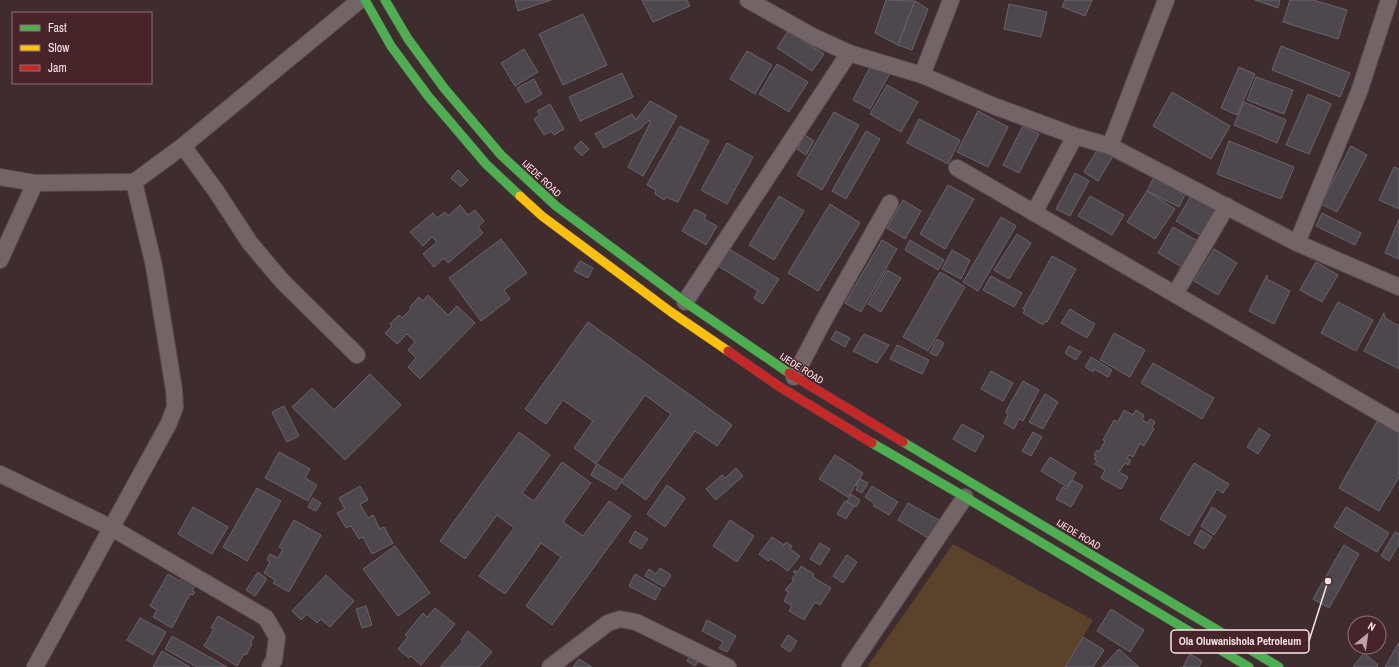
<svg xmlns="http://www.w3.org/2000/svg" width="1399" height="667" font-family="'Archivo Narrow',sans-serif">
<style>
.green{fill:#5b422b}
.building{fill:#4d484e;stroke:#68656c}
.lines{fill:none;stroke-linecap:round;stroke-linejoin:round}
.street-casing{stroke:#5b4b4e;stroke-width:18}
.fast-casing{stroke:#5b4b4e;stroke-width:10}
.slow-casing{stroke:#5b4b4e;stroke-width:10}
.jam-casing{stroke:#5b4b4e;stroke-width:10}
.street{stroke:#736567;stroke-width:16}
.fast{stroke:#4caf50;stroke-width:9}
.slow{stroke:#ffc107;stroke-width:9}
.jam{stroke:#c62828;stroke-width:9}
.labels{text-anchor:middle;stroke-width:3;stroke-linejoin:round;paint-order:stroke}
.street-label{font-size:10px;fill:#fce5e8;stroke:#46242a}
.leader{fill:none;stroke:#fce5e8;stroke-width:1.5}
.callout-dot{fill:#fce5e8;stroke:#46242a;stroke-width:1.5}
.callout{fill:#46242a;stroke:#fce5e8;stroke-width:1.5}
.callout-label{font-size:11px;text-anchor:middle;font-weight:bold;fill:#fce5e8}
</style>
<rect width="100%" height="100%" fill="#3e2c2f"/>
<path class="green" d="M953,544L1093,620L1065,667H867Z"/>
<g class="building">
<path d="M515,0H551L518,11Z"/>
<path d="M642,0H687L690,6L653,22Z"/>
<path d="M886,0L915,1L898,45L875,33Z"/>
<path d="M1065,0H1092L1085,16L1062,7Z"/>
<path d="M1255,0H1280L1278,8Z"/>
<path d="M1290,0H1313L1347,10L1338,39L1283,22Z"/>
<path d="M915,1L928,9L912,50L898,45Z"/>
<path d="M1009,4L1047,12L1041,37L1004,29Z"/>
<path d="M583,14L607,65L563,85L539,34Z"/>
<path d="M788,31L824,54L812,71L777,48Z"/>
<path d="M1281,46L1350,73L1340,97L1272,70Z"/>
<path d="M524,49L538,72L515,86L501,63Z"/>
<path d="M747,51L772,65L755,94L730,79Z"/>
<path d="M872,63L890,73L870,109L853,100Z"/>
<path d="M777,64L808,82L789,112L759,94Z"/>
<path d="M1239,67L1255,74L1237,115L1221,108Z"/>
<path d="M622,73L633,97L580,121L569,97Z"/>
<path d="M1256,77L1293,90L1284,114L1247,100Z"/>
<path d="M534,79L542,94L526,103L517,88Z"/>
<path d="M887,85L918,102L901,132L870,114Z"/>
<path d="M1172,92L1230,126L1211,159L1153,126Z"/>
<path d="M1308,94L1331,104L1309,154L1286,145Z"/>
<path d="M650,101L677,116L643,176L628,167L650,123L649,120L640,129L604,148L595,134L632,114L636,120Z"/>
<path d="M1244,102L1286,120L1277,143L1234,125Z"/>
<path d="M550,104L564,129L554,135L551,131L544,135L534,119L540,115L537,111Z"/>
<path d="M978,111L1008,127L988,167L957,152Z"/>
<path d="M834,112L859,125L822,190L797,175Z"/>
<path d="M919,119L960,140L948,164L907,143Z"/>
<path d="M680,126L709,141L678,202L666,197L664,200L655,194L656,190L647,185Z"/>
<path d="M1023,126L1039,134L1019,173L1003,165Z"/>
<path d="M866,131L880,139L846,199L832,191Z"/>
<path d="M805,135L814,141L806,155L797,149Z"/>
<path d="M581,141L589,149L582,156L574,148Z"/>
<path d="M1229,141L1294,167L1281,199L1217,174Z"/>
<path d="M727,143L753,157L727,204L701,190Z"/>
<path d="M1351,146L1367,155L1337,212L1321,204Z"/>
<path d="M1099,147L1113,156L1098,181L1084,172Z"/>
<path d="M1394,167L1399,169V209L1379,200Z"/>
<path d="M458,170L468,180L461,187L451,178Z"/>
<path d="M1075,173L1089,181L1070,216L1056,209Z"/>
<path d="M1155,175L1187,190L1179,207L1147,191Z"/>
<path d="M948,185L974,199L945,249L920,234Z"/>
<path d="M1147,191L1175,209L1155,239L1127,222Z"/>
<path d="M779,196L804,211L774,260L749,245Z"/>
<path d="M1090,196L1124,215L1112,235L1078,216Z"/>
<path d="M1191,196L1220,213L1205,238L1176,221Z"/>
<path d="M903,200L921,211L905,239L887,228Z"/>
<path d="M830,204L860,223L818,291L788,273Z"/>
<path d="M460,205L468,215L475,210L484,221L478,227L483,233L448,263L444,258L434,267L423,254L437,242L432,237L423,246L410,232L433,213L437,218L445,212L448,216Z"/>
<path d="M695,209L706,215L704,219L717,226L706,245L682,231Z"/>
<path d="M1322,213L1361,233L1355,245L1316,226Z"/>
<path d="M1001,217L1016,226L978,291L963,282Z"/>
<path d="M1399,219V259L1385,253Z"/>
<path d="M1173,227L1201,243L1185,269L1158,253Z"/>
<path d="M1017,234L1031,243L1009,279L994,270Z"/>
<path d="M501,239L527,273L504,290L510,299L481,321L449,278Z"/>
<path d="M882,240L897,249L861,312L845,303Z"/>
<path d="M910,240L944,260L938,270L905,250Z"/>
<path d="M729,249L779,279L763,304L754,298L758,291L718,266Z"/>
<path d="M1214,249L1237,263L1218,295L1194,281Z"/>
<path d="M952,250L970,260L961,279L942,269Z"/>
<path d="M1052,256L1076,269L1047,322L1045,321L1043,325L1023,313L1025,310L1023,309Z"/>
<path d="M580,261L593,268L588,278L574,271Z"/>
<path d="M1316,262L1338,275L1322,302L1300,290Z"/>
<path d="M887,270L901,278L881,312L868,304Z"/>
<path d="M940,272L965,287L928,351L903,337Z"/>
<path d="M1267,275V279L1290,291L1274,324L1249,311Z"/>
<path d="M991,276L1022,293L1014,307L983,290Z"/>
<path d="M428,295L448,315L457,306L475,323L420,379L408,367L416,358L408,350L415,342L407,334L397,344L385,333L392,326L390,324L399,315L402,318L411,309L410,307L419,297L423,301Z"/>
<path d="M1338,302L1373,320L1356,351L1321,333Z"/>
<path d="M1070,309L1095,324L1087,338L1061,323Z"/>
<path d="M1384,313L1385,318L1399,326V369L1364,351Z"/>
<path d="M588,322L732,425L717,446L695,431L646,500L621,482L671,414L645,395L596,464L574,448L593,421L563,400L546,424L525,409Z"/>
<path d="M836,331L850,338L845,347L831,339Z"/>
<path d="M1114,333L1145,350L1130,377L1100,360Z"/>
<path d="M864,334L889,345L877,363L853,351Z"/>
<path d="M937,339L944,343L937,356L930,353Z"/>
<path d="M897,345L929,360L922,374L890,359Z"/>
<path d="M1069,346L1081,352L1076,360L1065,353Z"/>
<path d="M1091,357L1112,370L1108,377L1094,369L1093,372L1085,367Z"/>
<path d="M1153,363L1214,398L1202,419L1141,383Z"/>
<path d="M991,371L1013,383L1003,401L981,389Z"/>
<path d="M370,374L401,405L345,460L292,407L312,388L334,410Z"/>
<path d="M1023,381L1039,390L1023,421L1019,419L1014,429L1004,423L1008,415L1006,411Z"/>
<path d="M1045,394L1058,402L1043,429L1029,422Z"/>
<path d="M284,406L299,436L287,442L272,412Z"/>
<path d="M1124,410L1133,415L1136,410L1144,415L1142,420L1148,423L1150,419L1155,422L1152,428L1154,429L1144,446L1140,443L1133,457L1129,455L1127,458L1131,460L1128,465L1125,463L1119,472L1128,477L1121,489L1101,478L1105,470L1095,464L1097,461L1094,459L1096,456L1094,455L1097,450L1099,452L1105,441L1103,440L1114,420L1118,422Z"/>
<path d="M1379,418L1399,429V477L1379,511L1339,488Z"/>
<path d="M962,424L984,436L975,452L953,439Z"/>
<path d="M1259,428L1270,435L1258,454L1247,447Z"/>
<path d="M519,432L550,455L522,493L534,501L562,462L591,483L563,522L583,536L609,501L631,516L552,625L526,606L561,557L541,543L505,594L479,576L514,528L497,515L465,559L440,541Z"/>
<path d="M1033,432L1042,437L1031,456L1022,451Z"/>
<path d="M279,452L310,469L305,478L317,485L308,501L265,478Z"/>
<path d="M835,455L863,473L848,497L819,479Z"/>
<path d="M1050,457L1076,473L1067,487L1041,471Z"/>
<path d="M1194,463L1229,484L1223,493L1217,489L1189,536L1160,519Z"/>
<path d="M597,464L623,480L616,490L591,475Z"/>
<path d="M736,468L743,476L716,500L706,489L722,475L725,478Z"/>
<path d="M860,479L868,483L862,493L856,490L858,486L856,485Z"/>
<path d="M1072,480L1083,486L1071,507L1056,499L1063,487L1067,489Z"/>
<path d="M667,485L685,498L665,527L647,514Z"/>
<path d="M360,486L368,500L360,504L368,518L373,515L380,529L384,527L393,543L372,554L363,537L359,539L351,526L346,528L337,513L345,509L339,498Z"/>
<path d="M872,486L898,502L889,515L874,506V503L865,497Z"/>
<path d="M257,488L281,501L247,561L223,547Z"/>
<path d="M851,494L860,500L856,507L847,502Z"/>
<path d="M313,498L321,503L316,511L308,507Z"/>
<path d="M845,501L854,506L846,519L837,514Z"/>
<path d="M908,503L939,520L928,538L898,520Z"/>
<path d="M193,507L228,527L212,554L178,534Z"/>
<path d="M1212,507L1226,516L1214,535L1201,526Z"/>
<path d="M1346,507L1389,533L1377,552L1334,527Z"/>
<path d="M294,520L321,535L289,592L273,583L275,580L264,573L270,562L267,560L270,554L278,558L283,549L279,547Z"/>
<path d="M730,520L754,536L737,562L713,546Z"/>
<path d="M1201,530L1212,537L1204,549L1194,543Z"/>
<path d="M635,531L648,539L641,549L629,542Z"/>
<path d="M1395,532L1399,534V544L1389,561L1381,556Z"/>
<path d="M772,537L784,545L786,542L792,546L790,549L800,556L788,571L771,559L768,561L759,554Z"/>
<path d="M820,543L830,549L820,565L810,559Z"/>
<path d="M1344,545L1359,554L1329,608L1313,599Z"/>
<path d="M395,546L430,593L398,616L363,569Z"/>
<path d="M847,555L857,562L843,583L833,576Z"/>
<path d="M801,566L814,574L813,577L831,588L820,605L815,602L804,620L789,611L792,606L784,601L789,592L785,590L794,580L792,579L796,573L793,572L795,570L798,572Z"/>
<path d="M660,568L671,575L664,587L645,576L649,569L656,574Z"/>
<path d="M258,572L267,579L255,596L246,590Z"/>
<path d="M168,574L180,581L183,575L197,583L192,591L195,592L193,595L190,594L172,628L153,617L157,610L150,606Z"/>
<path d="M635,574L661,589L655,600L629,586Z"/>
<path d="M326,575L354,601L330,627L321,619L317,623L307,614L301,620L292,611Z"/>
<path d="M366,606L372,625L362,628L356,609Z"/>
<path d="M435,608L455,624L421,665L411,656L409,658L398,649L408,637L405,635L423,613L427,617Z"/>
<path d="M1111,609L1144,630L1130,652L1097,631Z"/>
<path d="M218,616L254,637L250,643L252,644L246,655L244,654L237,666L204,646L214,629L211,628Z"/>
<path d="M140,618L166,632L153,655L127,640Z"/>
<path d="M707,620L736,636L727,652L719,648L723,642L702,631Z"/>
<path d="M468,631L492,652L479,667H440L463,641L461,640Z"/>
<path d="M788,635L797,641L790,652L781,646Z"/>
<path d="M172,636L227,667H197L165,649Z"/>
<path d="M1083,637L1104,650L1093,667H1065Z"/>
<path d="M1399,642V667H1385Z"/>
<path d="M1119,649L1139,667H1102Z"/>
<path d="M162,651L190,667H153Z"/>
<path d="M1364,653L1378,665L1377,667H1353Z"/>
<path d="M1190,654L1202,661L1199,667H1183Z"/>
<path d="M689,657L698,662L695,666L687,661Z"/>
<path d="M579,659L592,667H573Z"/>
</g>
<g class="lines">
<g class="street-casing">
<g id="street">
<path d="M748,0L814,37L849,53L922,75L994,106L1075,136L1110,146L1297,243L1399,287"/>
<path d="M922,75L951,0"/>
<path d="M183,146L216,191L250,243L282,281L357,355"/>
<path d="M1110,146L1166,0"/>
<path d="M957,168L1399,424"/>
<path d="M0,177L35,183L134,182"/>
<path d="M1034,213L1075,136"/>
<path d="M1297,243L1359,92L1389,0"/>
<path d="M0,260L35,183"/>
<path d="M1175,294L1227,206"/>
<path d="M685,302L849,53"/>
<path d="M794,377L825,318L890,203"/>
<path d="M0,474L112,528L266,618L277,637L274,660L270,667"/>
<path d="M35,667L169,423L175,407L174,390L154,266L134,182L183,146L360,0"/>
<path d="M550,667L608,623L620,619L636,622L728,667"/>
<path d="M850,667L965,497"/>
</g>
</g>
<g class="fast-casing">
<g id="fast">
<path d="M365,0L391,46L428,96L486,164L520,196"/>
<path d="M385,0L408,39L444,88L501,155L556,206L685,302L789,373"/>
<path d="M903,442L1279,667"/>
<path d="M872,443L965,497L1249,667"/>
</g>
</g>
<g class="slow-casing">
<path id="slow" d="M520,196L542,216L671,312L728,351"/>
</g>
<g class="jam-casing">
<g id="jam">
<path d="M728,351L780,387L872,443"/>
<path d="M789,373L903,442"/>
</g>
</g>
<use href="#street" class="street"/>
<use href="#fast" class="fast"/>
<use href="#slow" class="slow"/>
<use href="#jam" class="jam"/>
</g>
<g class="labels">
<g class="street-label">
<text transform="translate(542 178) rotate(43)" y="4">IJEDE ROAD</text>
<text transform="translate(802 368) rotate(32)" y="4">IJEDE ROAD</text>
<text transform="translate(1079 534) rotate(31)" y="4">IJEDE ROAD</text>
</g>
</g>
<path class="leader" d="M1328 581L1309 641"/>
<circle class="callout-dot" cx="1328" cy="581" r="4"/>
<rect class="callout" x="1171" y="630" width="138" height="23" rx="4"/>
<g class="callout-label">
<text x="1240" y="645">Ola Oluwanishola Petroleum</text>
</g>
<rect x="12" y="12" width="140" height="72" fill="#46242a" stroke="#8f7176"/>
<rect x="20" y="25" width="20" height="6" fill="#4caf50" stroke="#8f7176"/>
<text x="48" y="32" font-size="12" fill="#fce5e8">Fast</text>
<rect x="20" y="45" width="20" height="6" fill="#ffc107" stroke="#8f7176"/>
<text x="48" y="52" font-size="12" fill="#fce5e8">Slow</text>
<rect x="20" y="65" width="20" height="6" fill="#c62828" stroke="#8f7176"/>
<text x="48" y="72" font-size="12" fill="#fce5e8">Jam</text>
<g transform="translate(1367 635) rotate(29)"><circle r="19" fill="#46242a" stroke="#8f7176"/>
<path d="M0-3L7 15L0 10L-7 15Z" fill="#baa4a7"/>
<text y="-6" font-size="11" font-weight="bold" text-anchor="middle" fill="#fce5e8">N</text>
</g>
</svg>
